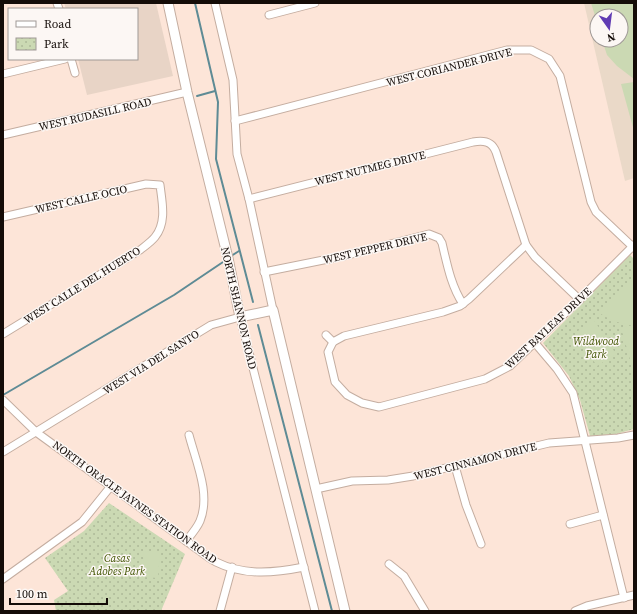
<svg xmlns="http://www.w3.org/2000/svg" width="637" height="614" font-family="'Source Serif 4',serif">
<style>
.commercial{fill:#e8d4c6}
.education{fill:#ead9c8;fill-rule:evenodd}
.park{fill:url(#park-dots)}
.garden{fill:#cbd9b3}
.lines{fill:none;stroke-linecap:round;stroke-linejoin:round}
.stream{stroke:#5e8b95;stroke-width:2}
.minor-casing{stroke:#c4ada0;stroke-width:9}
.tertiary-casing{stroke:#c4ada0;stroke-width:11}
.minor{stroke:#fff;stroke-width:7}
.tertiary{stroke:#fff;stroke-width:9}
.labels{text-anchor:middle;stroke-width:3;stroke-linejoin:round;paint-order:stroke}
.street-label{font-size:11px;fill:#140c08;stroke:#fcf7f4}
.park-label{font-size:11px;font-style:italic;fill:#405400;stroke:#fcf7f4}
</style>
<defs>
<pattern id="park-dots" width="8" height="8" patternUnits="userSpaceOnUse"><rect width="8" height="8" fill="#cbd9b3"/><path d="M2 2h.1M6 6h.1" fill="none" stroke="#adb998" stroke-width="1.8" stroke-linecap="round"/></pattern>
</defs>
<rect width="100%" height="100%" fill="#fde5d8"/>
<path class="commercial" d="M64,3H156L173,76L87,95L78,59H137V9H66Z"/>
<path class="education" d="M584,3H634V178L625,181ZM597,16H621V40H597Z"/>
<g class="park">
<path d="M630,255L634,259V429L616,434L590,436L580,400L569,376L543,343Z"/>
<path d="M109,503L185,554L161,611H56L54,600L68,591L45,558L84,531Z"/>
</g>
<g class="garden">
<path d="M591,3H634V79L617,66L607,55L602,40H621V16H597V22Z"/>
<path d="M634,82V131L621,84Z"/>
<path d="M626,284H634V366H632L621,328L633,325C619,324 610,320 598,312Z"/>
<path d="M594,320L616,354L597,366L575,333Z"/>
<path d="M144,551L160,552L158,578L143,577Z"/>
</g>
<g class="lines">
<g class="stream">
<path d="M195,3L218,102L216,159L253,302"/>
<path d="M197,96L215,91"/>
<path d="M231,256L239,251"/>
<path d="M258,325L332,611"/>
<path d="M3,395L174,295L226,260"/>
</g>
<g class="minor-casing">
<g id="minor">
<path d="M57,3L59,9"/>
<path d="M215,3L233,80L237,154L249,199L273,310"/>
<path d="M269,15L315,3"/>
<path d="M71,59L75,73"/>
<path d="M3,74L65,59"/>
<path d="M235,121L507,50H531L549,59L560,76L591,202L596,212L634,248"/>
<path d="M3,135L187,92"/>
<path d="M249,199L473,142C483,140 492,141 496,152L526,245L535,257L580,300"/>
<path d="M3,217L146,184L160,185C162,202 167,222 155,237C151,242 145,246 140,250L3,334"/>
<path d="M526,245L469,299L460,306L443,312L344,336L333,342L328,352L335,382L347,395L362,403L379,407L485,379L510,366L577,302L634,245"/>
<path d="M264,272L348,255L429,234L439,238L442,243C447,264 451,286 463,304"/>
<path d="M326,335L333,342"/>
<path d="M535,343L557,369L573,393L624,598"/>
<path d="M3,400L36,432L193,546C200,551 208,558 216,562C244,576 274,573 304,567"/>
<path d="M3,452L211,325L240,317L315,611"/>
<path d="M455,466L466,505L481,544"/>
<path d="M316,489L352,481L388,480L413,476L549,443L618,438L634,435"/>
<path d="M570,524L603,515"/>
<path d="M186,541C191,535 197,528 200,521C211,494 196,462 189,435"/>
<path d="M389,564L404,576L425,611"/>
<path d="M3,579L82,522L111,486"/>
<path d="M220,611L232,567"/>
<path d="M575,611L587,606L634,595"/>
</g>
</g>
<g class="tertiary-casing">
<path id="tertiary" d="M168,3L187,92L228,258L240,317L273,310L345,611"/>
</g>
<use href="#minor" class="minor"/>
<use href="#tertiary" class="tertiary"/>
</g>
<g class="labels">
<g class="street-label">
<text transform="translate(449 67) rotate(-14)" y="4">WEST CORIANDER DRIVE</text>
<text transform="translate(95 114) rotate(-13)" y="4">WEST RUDASILL ROAD</text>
<text transform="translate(370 168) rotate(-14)" y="4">WEST NUTMEG DRIVE</text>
<text transform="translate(81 199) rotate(-13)" y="4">WEST CALLE OCIO</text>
<text transform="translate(375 248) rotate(-13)" y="4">WEST PEPPER DRIVE</text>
<text transform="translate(82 285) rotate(-32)" y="4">WEST CALLE DEL HUERTO</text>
<text transform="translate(239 308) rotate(77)" y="4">NORTH SHANNON ROAD</text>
<text transform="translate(548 328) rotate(-43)" y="4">WEST BAYLEAF DRIVE</text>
<text transform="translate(151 362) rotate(-32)" y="4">WEST VIA DEL SANTO</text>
<text transform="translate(475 461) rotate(-14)" y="4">WEST CINNAMON DRIVE</text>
<text transform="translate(135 502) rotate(36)" y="4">NORTH ORACLE JAYNES STATION ROAD</text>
</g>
<g class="park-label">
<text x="596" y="345">Wildwood<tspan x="596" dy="13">Park</tspan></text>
<text x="117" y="562">Casas<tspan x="117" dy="13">Adobes Park</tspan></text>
</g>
</g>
<rect width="637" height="614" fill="none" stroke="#140c08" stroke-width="8"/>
<rect x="8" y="8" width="130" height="52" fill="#fcf7f4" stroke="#9f9996"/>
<rect x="16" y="21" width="20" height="6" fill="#ffffff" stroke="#9f9996"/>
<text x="44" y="28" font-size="12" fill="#140c08">Road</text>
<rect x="16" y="38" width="20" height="12" fill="url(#park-dots)" stroke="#9f9996"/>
<text x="44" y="48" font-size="12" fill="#140c08">Park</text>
<g transform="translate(609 28) rotate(166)"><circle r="19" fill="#fcf7f4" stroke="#9f9996"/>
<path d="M0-3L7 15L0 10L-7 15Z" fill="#603bb3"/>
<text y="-6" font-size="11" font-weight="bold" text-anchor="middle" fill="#140c08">N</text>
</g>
<path d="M10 598v6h97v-6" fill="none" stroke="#140c08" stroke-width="2"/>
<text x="16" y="598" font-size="12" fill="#140c08" stroke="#fcf7f4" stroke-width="3" paint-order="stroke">100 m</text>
</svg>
